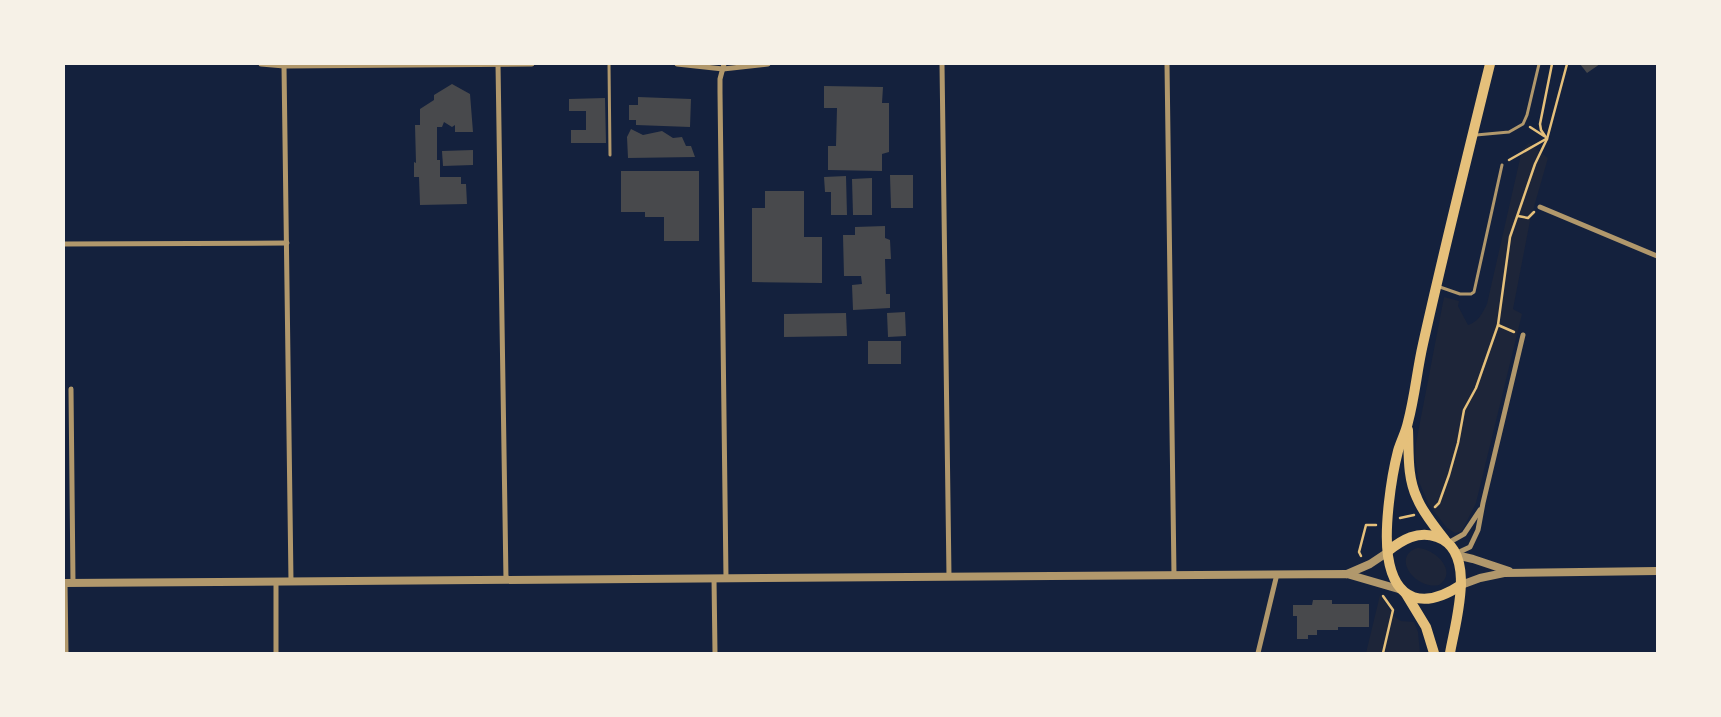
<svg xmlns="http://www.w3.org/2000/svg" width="1721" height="717" font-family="Ubuntu,sans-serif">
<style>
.green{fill:#1d2539}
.building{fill:#48494c}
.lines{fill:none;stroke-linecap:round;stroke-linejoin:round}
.path{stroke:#e5c07b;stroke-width:2.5}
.service{stroke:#b1986c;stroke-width:3}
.minor{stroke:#b1986c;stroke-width:5}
.tertiary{stroke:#b1986c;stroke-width:8}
.primary{stroke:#e5c07b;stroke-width:10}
</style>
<rect width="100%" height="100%" fill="#14213d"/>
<g class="green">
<path d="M1529,143L1548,158L1530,221L1513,309L1522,314L1476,503L1463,529L1460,532L1455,533L1447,528L1429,505L1419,482L1415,457L1416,443L1444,297L1459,301L1458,306L1468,325C1478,322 1482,314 1487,304L1522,150Z"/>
<path d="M1417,548C1434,548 1459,571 1439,585C1415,590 1391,557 1417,548Z"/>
<path d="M1380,595L1396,618L1401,621L1414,622L1418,632L1420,653H1366Z"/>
</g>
<g class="building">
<path d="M1580,64H1600L1587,73Z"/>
<path d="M452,84L470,94L473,132H455V125L452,127L444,122L442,127H437V160H440V177H461V184H466L467,204L420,205L419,177H414V162L416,163L415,125H420V109L434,100V95Z"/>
<path d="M824,86L883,87L882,103H889V152L882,154V171L828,170V146H836L837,108H824Z"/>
<path d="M638,97L691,99L690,127L636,125V120H629V105H638Z"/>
<path d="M605,98L606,143H571V130H586V111H569V99Z"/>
<path d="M631,129L643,135L662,131L673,138L682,137L686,146H691L695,157L628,158L627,137Z"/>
<path d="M473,150V165L443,166L442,151Z"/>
<path d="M621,171H699V241H664V217H645V212H621Z"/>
<path d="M890,175H913V208H891Z"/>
<path d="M846,176L847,215H831V192H825L824,177Z"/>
<path d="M872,178V215H853L852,179Z"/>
<path d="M765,191H804V237H822V283L752,282V208H765Z"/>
<path d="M885,226V238L890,240L891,259H885L886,294H890V308L853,310L852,285L862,284L861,276H844L843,235H855V227Z"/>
<path d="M905,312L906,336L888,337L887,313Z"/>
<path d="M846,313L847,336L784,337V314Z"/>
<rect x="868" y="341" width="33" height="23"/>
<path d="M1313,600H1332V604H1369V627H1338V630H1317V635H1308V639H1297V616H1293V605H1312Z"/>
</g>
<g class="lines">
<g class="path">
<path d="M1530,127L1544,136"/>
<path d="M1547,139L1541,130L1540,124L1552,64"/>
<path d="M1509,160L1546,139"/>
<path d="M1518,216L1528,218L1534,212"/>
<path d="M1498,325L1514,332"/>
<path d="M1435,507L1439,503L1449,475L1458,443L1464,410L1476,388L1498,325L1510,237L1535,164L1547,139L1567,64"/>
<path d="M1400,518L1414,515"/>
<path d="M1361,556L1359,552L1366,525H1376"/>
<path d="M1383,653L1393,610L1383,596"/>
</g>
<g class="service">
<path d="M609,64L610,155"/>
<path d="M1476,135L1509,132L1523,124L1527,115L1539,64"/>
<path d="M1437,286L1460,294H1471L1474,292L1502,165"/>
</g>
<g class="minor">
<path d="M261,64L284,66L532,64"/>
<path d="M498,64L506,580"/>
<path d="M677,64L723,69L768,64"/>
<path d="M724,64L720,79V92L726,578"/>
<path d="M942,64L949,576"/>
<path d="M1167,64L1174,575"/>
<path d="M284,66L291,581"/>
<path d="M1540,207L1657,256"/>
<path d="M64,244L287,243"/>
<path d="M71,389L73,583"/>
<path d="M1448,543L1464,534L1480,510"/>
<path d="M1455,554L1470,547L1478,530L1483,503L1523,335"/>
<path d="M714,578L715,653"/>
<path d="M276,581V653"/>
<path d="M65,583L66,653"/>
<path d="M1258,653L1277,574"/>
</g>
<g class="tertiary">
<path d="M1456,555L1473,559L1509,571"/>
<path d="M1347,574L1370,564L1388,552"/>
<path d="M64,583L1347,574L1402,590"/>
<path d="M1461,585L1480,578L1504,573L1657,571"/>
</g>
<g class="primary">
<path d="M1408,430C1409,453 1407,477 1417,498C1423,513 1435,527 1445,540"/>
<path d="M1388,551C1402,540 1418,530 1437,537C1478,551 1455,623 1450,653"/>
<path d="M1461,585C1425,609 1395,603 1388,556C1384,528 1391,478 1398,451C1401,441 1406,432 1408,422C1415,396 1417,370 1423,344C1444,250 1467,157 1490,64"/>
<path d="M1406,594L1426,627L1434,653"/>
</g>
</g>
<rect width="1721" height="717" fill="none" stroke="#f6f1e7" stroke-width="130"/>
</svg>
